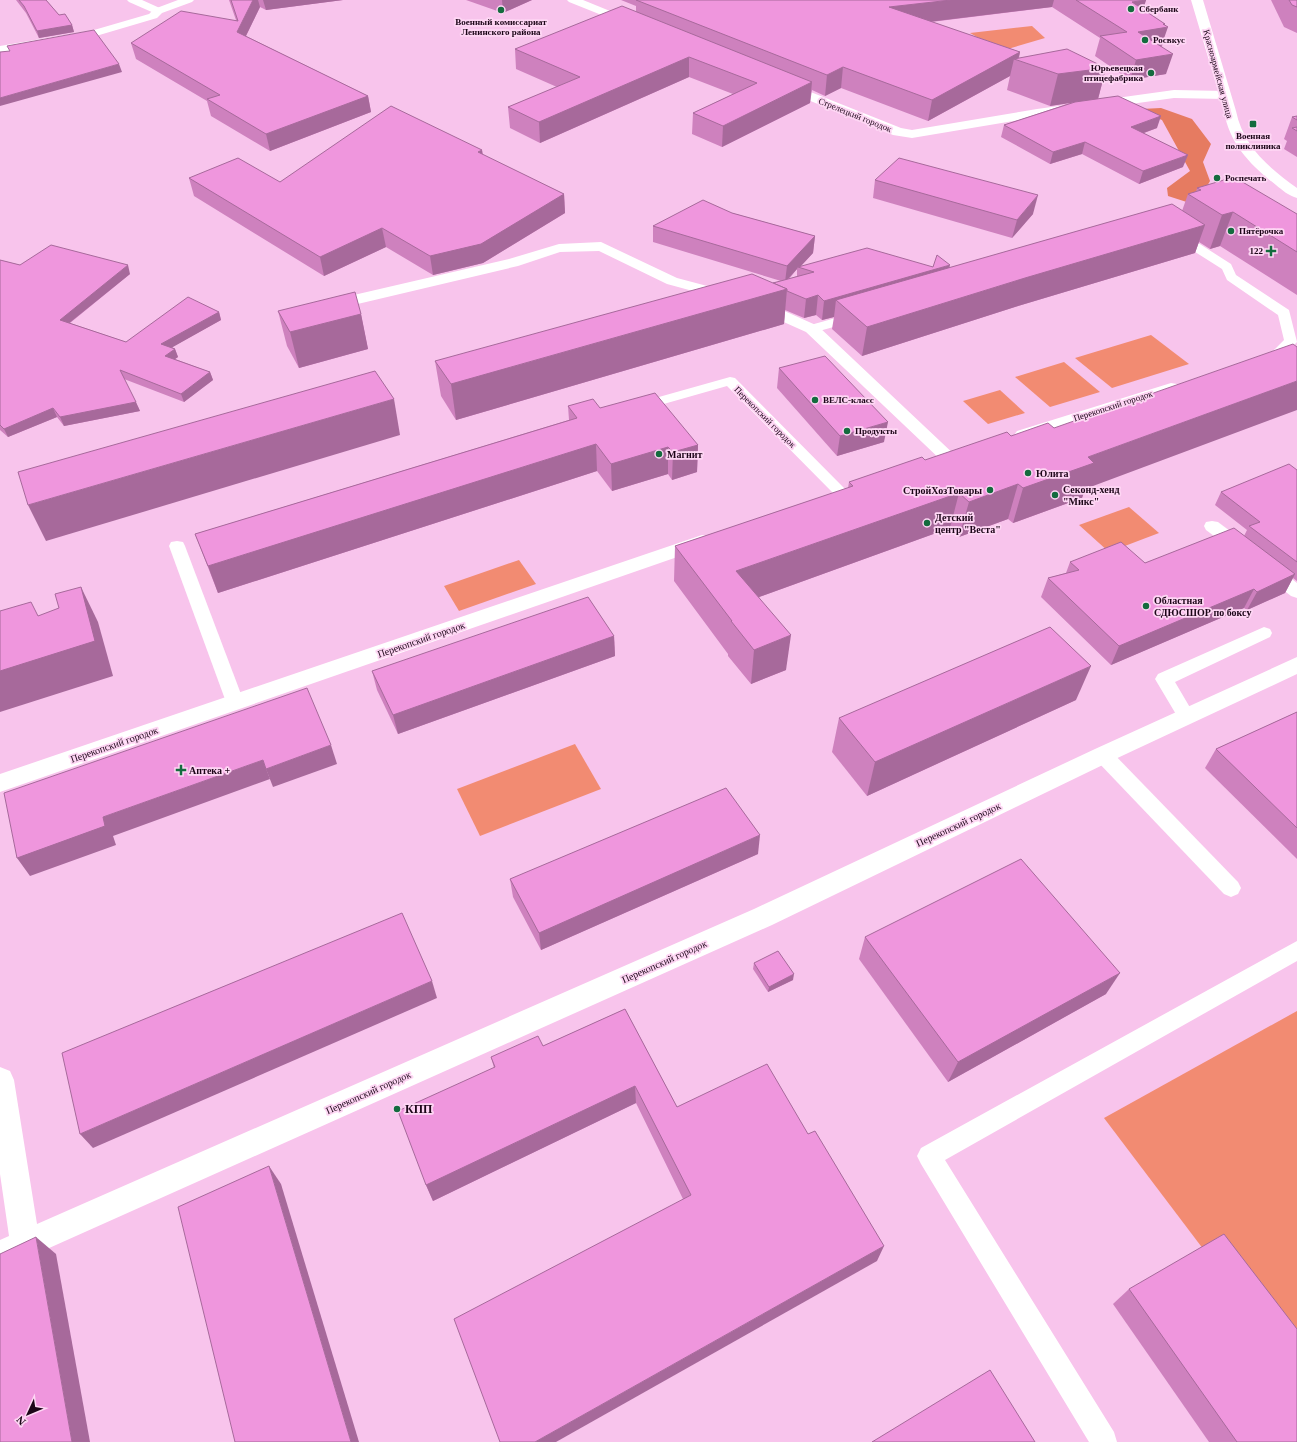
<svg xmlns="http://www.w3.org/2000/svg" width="1297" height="1442" font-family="'Times New Roman',serif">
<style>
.green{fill:#f28b72}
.forest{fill:#e67b61}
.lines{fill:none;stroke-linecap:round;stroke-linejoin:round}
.lane{fill:#fff;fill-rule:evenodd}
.street{fill:#fff;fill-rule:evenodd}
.secondary{fill:#fff;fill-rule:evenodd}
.wall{fill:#ce81be;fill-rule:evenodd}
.shaded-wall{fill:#a7699b}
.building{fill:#ef96dd;stroke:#a7699b}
.poi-dot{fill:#146b3e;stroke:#fed6f4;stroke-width:1.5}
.labels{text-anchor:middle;stroke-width:3.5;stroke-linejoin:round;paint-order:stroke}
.far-poi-label{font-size:9px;font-weight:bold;fill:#1c0618;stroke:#fed6f4;text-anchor:start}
.far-street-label{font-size:9px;fill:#1c0618;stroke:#fed6f4}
.poi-label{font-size:10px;font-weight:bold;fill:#1c0618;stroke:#fed6f4;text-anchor:start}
.street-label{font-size:10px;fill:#1c0618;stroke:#fed6f4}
.near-poi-label{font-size:12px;font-weight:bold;fill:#1c0618;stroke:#fed6f4;text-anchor:start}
</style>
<rect width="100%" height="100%" fill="#f8c4ec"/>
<g class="green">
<path d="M1032,26L1045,38L1001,51L970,33Z"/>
<path d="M1151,335L1189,364L1112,388L1075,358Z"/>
<path d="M1064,362L1100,392L1050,407L1015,377Z"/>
<path d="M1000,390L1025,413L988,424L963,401Z"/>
<path d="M1129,507L1159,533L1109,552L1079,525Z"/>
<path d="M519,560L536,584L459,611L444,586Z"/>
<path d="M575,744L601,789L480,836L457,789Z"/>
<path d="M1297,1011V1373L1104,1118Z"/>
</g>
<path class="forest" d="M1161,108L1192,119L1211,144L1203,162L1210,181L1196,205L1168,196L1167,188L1190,171L1162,120L1144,113H1061Z"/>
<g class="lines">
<g class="lane">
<path d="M1177,231L1181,232L1231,264L1236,275L1289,310L1297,342L1281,358H1271L1269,355L1284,340L1278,315L1227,280L1222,269L1173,238L1171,235L1173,232Z"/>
<path d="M857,312L862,313L863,316L862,319L812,333L807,332L805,329L807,326Z"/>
<path d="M730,377L735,378L845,489L848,492L845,495L840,497L835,495L727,386L639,411L634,410L632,407L634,404Z"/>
<path d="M1212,521L1218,522L1246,543L1248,547L1246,551L1240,552L1234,551L1206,530L1204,526L1206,522Z"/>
<path d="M177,541L183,542L185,546L244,702L241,707L235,709L229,707L226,702L169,546L171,542Z"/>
<path d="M1269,564L1275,566L1297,583V598L1291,596L1263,574L1261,570L1263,566Z"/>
<path d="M1264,627L1270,629L1272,633L1270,637L1175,682L1195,716L1192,721L1186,723L1180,721L1155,679L1158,674Z"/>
<path d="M1103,748L1110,750L1238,882L1241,888L1238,894L1231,897L1224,894L1096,760L1094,755L1096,750Z"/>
<path d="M1297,941V961L945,1160L1114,1432L1117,1442H1089L921,1164L917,1156L921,1148Z"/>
</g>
<g class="street">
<path d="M127,0H142L162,9L164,11L158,14L154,13L129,2Z"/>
<path d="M567,0H583L637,22L639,24L637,26H629L569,2Z"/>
<path d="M783,81L901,128L912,130L1037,109L1174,90L1225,91L1229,92L1231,95L1229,98L1225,99L1174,98L1037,117L912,138L893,135L779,88L777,85L779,82Z"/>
<path d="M601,242L677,278L760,300L818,326L958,458L955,462L949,464L943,462L806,332L748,306L667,284L599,251L560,252L518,266L328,311L322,309L320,306L322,303L328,301L509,259L559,244Z"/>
<path d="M1171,383L1177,384L1179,388L1177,392L1029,439L1023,440L1017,439L1014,435L1017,431Z"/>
<path d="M702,535L709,536L712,541L709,546L0,792V774Z"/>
<path d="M1297,657V674L1111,761L772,925L0,1270V1240L9,1236L0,1174V1067L10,1071L14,1080L37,1224L754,909L1095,749Z"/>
</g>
<g class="secondary">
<path d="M178,0H194L192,2L162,13L157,18L96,36L0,54V46L94,30L149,14L154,9Z"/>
<path d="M1191,0H1203L1236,111C1243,146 1269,168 1297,188V198C1289,196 1282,190 1276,185C1251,166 1229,143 1224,111Z"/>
</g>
</g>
<g class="wall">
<path d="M16,0H46L59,15L72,25L74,32L39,38L26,13Z"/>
<path d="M229,0H343L266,10L260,7L246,36L368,96L371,112L270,151L211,116L207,101L136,59L131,43L236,20Z"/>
<path d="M466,0H532L503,13Z"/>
<path d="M621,0H1146L1143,9L1165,25L1162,47L1166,74L1130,80L1095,56L1100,38L1052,7L931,22L1020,52L1019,58L1106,68L1098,99L1157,128L1144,133L1183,167L1139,184L1082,154L1050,164L1001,137L1004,125L1073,102L1050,106L1007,90L1010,76L928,121L841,88L825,96L812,90L810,103L722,147L692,134L693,113L733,94L689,77L540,143L510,128L508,107L557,87L516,69L515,49L636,12V6Z"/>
<path d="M1271,0H1297V33L1284,27Z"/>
<path d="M1297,116V157L1284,149L1287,141L1284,139L1292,117Z"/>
<path d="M482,150L483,155L564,194L565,213L483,263L433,275L386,247L324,276L194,196L189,178L280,182Z"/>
<path d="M875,180L1033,214L1012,238L873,198Z"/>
<path d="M1197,188L1297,214V295L1220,246L1210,249L1199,242L1195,253L1018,306L862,356L832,329L834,317L822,320L816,315L804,318L785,310L784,324L456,420L441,396L435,361L781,281L653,242V226L732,213L815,236L813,253L801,266L933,267L949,268L1182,211L1188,194L1196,192ZM797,269V276L789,279Z"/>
<path d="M0,260L20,265L130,274L70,323L126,342L219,312L221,320L172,347L175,349L178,357L175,359L210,372L213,380L184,402L124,379L140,411L64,426L57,417L8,437L0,430Z"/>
<path d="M278,311L361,314L368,349L299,368L287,346Z"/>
<path d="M779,368L884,442L837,456L777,388Z"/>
<path d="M568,406L600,408L698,445L697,472L672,480L668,474L612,491L597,471L218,593L195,534L569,420Z"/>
<path d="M1011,436L1085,489L1082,498L1013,523L1008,519L959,537L950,528L759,597L786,670L751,684L728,656V654L674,581L675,546L848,488L849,482Z"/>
<path d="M1297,470V581L1293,578L1285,593L1247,610L1244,608L1111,665L1041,597L1048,578L1066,573L1070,562L1145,563L1244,536L1247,530L1215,505L1221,492Z"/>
<path d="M614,636L615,656L398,734L377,690L372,671Z"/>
<path d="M1076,700L867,796L832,752L839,718Z"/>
<path d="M1297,712V859L1205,768L1216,749Z"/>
<path d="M758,854L541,950L513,897L510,879Z"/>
<path d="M865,937L1106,994L948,1082L859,959Z"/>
<path d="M754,963L793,980L768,992L753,969Z"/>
<path d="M625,1009L677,1107L877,1261L683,1199L636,1103L433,1201L426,1185L494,1068L491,1057L543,1046Z"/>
<path d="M1129,1289L1297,1442H1209L1113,1304Z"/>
</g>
<g class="shaded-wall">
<path d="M253,0H258L260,7L240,48L237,32Z"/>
<path d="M263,0H343L266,10Z"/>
<path d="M502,0H532L503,13Z"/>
<path d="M951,0H1054L1052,7L887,27L889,7Z"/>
<path d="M1146,0L1140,20L1132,2Z"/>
<path d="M1163,24H1165L1164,28L1168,27L1161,47L1138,32Z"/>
<path d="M72,25L74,32L39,38L37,31Z"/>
<path d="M1020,52L1018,60L1014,59L1010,76L928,121L932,100Z"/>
<path d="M1173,54L1166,74L1130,80L1136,60Z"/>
<path d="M689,57V77L540,143L539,122Z"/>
<path d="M119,64L122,72L0,106V98Z"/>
<path d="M843,67L841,88L825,96L827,75Z"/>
<path d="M1106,68L1098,99L1050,106L1058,74Z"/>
<path d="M812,82L810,103L722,147L723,126Z"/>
<path d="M368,96L371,112L270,151L266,134Z"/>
<path d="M1161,116L1157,128L1127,139L1131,127Z"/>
<path d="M1085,142L1082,154L1050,164L1053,152Z"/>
<path d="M482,150L484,169L478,152Z"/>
<path d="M1188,155L1183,167L1139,184L1143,171Z"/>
<path d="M564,194L565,213L483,263L433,275L430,256Z"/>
<path d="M1038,195L1033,214L1012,238L1017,220Z"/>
<path d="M1233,212L1220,246L1210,249L1222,215Z"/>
<path d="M1205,225L1195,253L1018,306L862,356L867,327L1025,278Z"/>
<path d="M382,228L386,247L324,276L320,257Z"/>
<path d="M815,236L813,253L800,267H798L797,269L785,282L787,266Z"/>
<path d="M128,265L130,274L63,328L60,320Z"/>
<path d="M950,265L946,284L836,300L834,317L822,320L824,301Z"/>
<path d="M787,289L784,324L456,420L451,384Z"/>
<path d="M818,295L816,315L804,318L806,299Z"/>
<path d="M219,312L221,320L164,352L161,344Z"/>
<path d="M361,314L368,349L299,368L290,332Z"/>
<path d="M175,349L178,357L168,364L165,356Z"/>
<path d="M210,372L213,380L184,402L181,394Z"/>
<path d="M1297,381V410L1085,489L1082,498L1013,523L1023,488L1088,457Z"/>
<path d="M394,399L400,435L46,541L28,505Z"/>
<path d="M136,402L140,411L64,426L60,417Z"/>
<path d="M53,408L57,417L8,437L4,429Z"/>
<path d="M888,422L884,442L837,456L840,436Z"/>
<path d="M596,444L597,471L218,593L208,566Z"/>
<path d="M698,445L697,472L672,480L673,452Z"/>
<path d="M668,447V474L612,491L611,464Z"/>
<path d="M1018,484L1008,519L959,537L969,502Z"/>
<path d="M959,493L950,528L734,606L736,571Z"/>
<path d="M1295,574L1285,593L1247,610L1257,592Z"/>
<path d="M81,587L98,622L113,676L0,712V671Z"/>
<path d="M1254,589L1244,608L1111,665L1119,646Z"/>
<path d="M791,635L786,670L751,684L754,650Z"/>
<path d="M614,636L615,656L398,734L393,715Z"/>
<path d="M1091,666L1076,700L867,796L875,762Z"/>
<path d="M331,745L337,764L273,787L266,769Z"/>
<path d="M263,760L270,779L113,836L116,845L30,876L17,858L103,817Z"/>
<path d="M760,835L758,854L541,950L539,933Z"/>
<path d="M1120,973L1106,994L948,1082L958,1062Z"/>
<path d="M794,974L793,980L768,992L769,987Z"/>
<path d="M432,981L437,998L93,1148L80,1134Z"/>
<path d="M635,1086L636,1103L433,1201L426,1185Z"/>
<path d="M269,1166L281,1184L359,1442H351Z"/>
<path d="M36,1237L56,1254L90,1442H72Z"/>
<path d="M884,1246L877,1261L556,1442H535Z"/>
</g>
<g class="building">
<path d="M19,0H46L59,15L65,14L72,25L37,31L24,6Z"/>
<path d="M231,0H253L237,32L368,96L266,134L207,99L220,95L131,43L181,11L238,21Z"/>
<path d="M636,0H951L889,7L1020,52L932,100L843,67L827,75Z"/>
<path d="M1076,0H1146L1132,2L1165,24H1163L1168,27L1138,32L1173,54L1136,60L1100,36L1127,32Z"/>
<path d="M1289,0H1297V7L1292,5Z"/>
<path d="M622,6L812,82L723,126L693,113L757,83L689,57L539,122L508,107L580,77L515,49Z"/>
<path d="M94,30L119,64L0,98V52L10,51L7,46Z"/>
<path d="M1067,49L1106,68L1058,74L1014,59Z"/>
<path d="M1118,96L1161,116L1131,127L1188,155L1143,171L1085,142L1053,152L1004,125L1075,102Z"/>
<path d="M391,106L482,150L478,152L564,194L481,244L430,256L382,228L320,257L189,178L238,158L280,182Z"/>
<path d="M1297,116V120L1292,117Z"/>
<path d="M1297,127V131L1292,128Z"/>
<path d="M899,158L1038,195L1017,220L875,180Z"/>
<path d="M1234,177L1297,214V252L1233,212L1222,215L1188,194L1201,190L1197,188Z"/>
<path d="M703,200L732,213L815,236L787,266L653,226Z"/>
<path d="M1172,204L1205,225L1025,278L867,327L836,300Z"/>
<path d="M51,245L128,265L60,320L126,342L188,297L219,312L161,344L175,349L165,356L210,372L181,394L120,370L136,402L60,417L53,408L4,429L0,425V260L20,265Z"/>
<path d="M867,248L933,267L937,255L950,265L824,301L818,295L806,299L787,291V289L773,283L814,272L798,267Z"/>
<path d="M752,274L787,289L451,384L435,361Z"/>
<path d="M355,292L361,314L290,332L278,311Z"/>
<path d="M1293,344L1297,347V381L1088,457L1094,463L1023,488L1018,484L969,502L959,493L736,571L791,635L754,650L731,621H732L675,546L853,486L849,482L922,457L925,460L1007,432L1011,436L1048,423L1054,428Z"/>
<path d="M825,356L888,422L840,436L779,368Z"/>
<path d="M375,371L394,399L28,505L18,472Z"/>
<path d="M655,393L698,445L673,452L668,447L611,464L596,444L208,566L195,534L577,418L568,406L593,399L600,408Z"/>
<path d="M1289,464L1297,470V562L1249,526L1260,522L1221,492Z"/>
<path d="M1234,528L1295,574L1257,592L1254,589L1119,646L1048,578L1079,570L1070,562L1121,542L1145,563Z"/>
<path d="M81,587L95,641L0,671V611L31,602L38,616L59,608L55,594Z"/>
<path d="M588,597L614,636L393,715L372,671Z"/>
<path d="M1050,627L1091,666L875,762L839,718Z"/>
<path d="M307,688L331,745L266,769L263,760L103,817L105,826L17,858L4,793Z"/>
<path d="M1297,712V828L1216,749Z"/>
<path d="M726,788L760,835L539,933L510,879Z"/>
<path d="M1021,859L1120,973L958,1062L865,937Z"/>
<path d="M402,913L432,981L80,1134L62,1053Z"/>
<path d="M778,951L794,974L769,987L754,963Z"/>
<path d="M625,1009L677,1107L767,1064L808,1134L815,1131L884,1246L535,1442H500L454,1319L691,1195L635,1086L426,1185L398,1111L495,1067L491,1057L538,1036L543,1046Z"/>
<path d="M269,1166L351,1442H235L178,1207Z"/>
<path d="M1224,1234L1297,1329V1442H1237L1129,1289Z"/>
<path d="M36,1237L72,1442H0V1254Z"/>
<path d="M990,1370L1035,1442H872Z"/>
</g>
<g class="poi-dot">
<circle cx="1131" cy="9" r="4"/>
<circle cx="501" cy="10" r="4"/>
<circle cx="1145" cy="40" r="4"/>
<circle cx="1151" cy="73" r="4"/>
<rect x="1249" y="120" width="8" height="8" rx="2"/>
<circle cx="1217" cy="178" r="4"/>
<circle cx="1231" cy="231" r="4"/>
<path d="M1269 245h4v4h4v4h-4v4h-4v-4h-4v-4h4z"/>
<circle cx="815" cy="400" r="4"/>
<circle cx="847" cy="431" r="4"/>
<circle cx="659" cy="454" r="4"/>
<circle cx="1028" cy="473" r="4"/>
<circle cx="990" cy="490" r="4"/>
<circle cx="1055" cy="495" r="4"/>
<circle cx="927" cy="523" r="4"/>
<circle cx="1146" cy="606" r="4"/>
<path d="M179 764h4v4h4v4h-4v4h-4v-4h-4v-4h4z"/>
<circle cx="397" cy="1109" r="4"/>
</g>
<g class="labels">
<g class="far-poi-label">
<text x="1139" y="12">Сбербанк</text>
<text x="501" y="25" text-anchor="middle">Военный комиссариат<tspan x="501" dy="10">Ленинского района</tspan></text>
<text x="1153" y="43">Росвкус</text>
<text x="1143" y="71" text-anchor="end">Юрьевецкая<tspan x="1143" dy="10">птицефабрика</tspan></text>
<text x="1253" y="139" text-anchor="middle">Военная<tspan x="1253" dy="10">поликлиника</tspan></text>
<text x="1225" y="181">Роспечать</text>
<text x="1239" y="234">Пятёрочка</text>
<text x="1263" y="254" text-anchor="end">122</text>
<text x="823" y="403">ВЕЛС-класс</text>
<text x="855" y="434">Продукты</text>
</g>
<g class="far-street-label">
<text transform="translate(1218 74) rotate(75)" y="3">Красноармейская улица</text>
<text transform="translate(855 115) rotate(22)" y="3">Стрелецкий городок</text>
<text transform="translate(1113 406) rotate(-18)" y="3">Перекопский городок</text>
<text transform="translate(765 417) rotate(45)" y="3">Перекопский городок</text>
</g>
<g class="poi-label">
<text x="667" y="458">Магнит</text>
<text x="1036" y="477">Юлита</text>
<text x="1063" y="493">Секонд-хенд<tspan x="1063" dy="12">"Микс"</tspan></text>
<text x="982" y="494" text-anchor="end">СтройХозТовары</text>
<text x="935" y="521">Детский<tspan x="935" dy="12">центр "Веста"</tspan></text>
<text x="1154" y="604">Областная<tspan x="1154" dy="12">СДЮСШОР по боксу</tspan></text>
<text x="189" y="774">Аптека +</text>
</g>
<g class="street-label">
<text transform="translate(421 639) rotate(-19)" y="4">Перекопский городок</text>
<text transform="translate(114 744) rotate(-19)" y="4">Перекопский городок</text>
<text transform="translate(958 824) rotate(-25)" y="4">Перекопский городок</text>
<text transform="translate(664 961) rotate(-24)" y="4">Перекопский городок</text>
<text transform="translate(368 1092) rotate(-24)" y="4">Перекопский городок</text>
</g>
<g class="near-poi-label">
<text x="405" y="1113">КПП</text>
</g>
</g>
<g transform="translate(28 1414) rotate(226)" stroke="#fed6f4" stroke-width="3" paint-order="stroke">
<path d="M0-3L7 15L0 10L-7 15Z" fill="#1c0618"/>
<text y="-6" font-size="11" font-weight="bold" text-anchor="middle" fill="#1c0618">N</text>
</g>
</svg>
